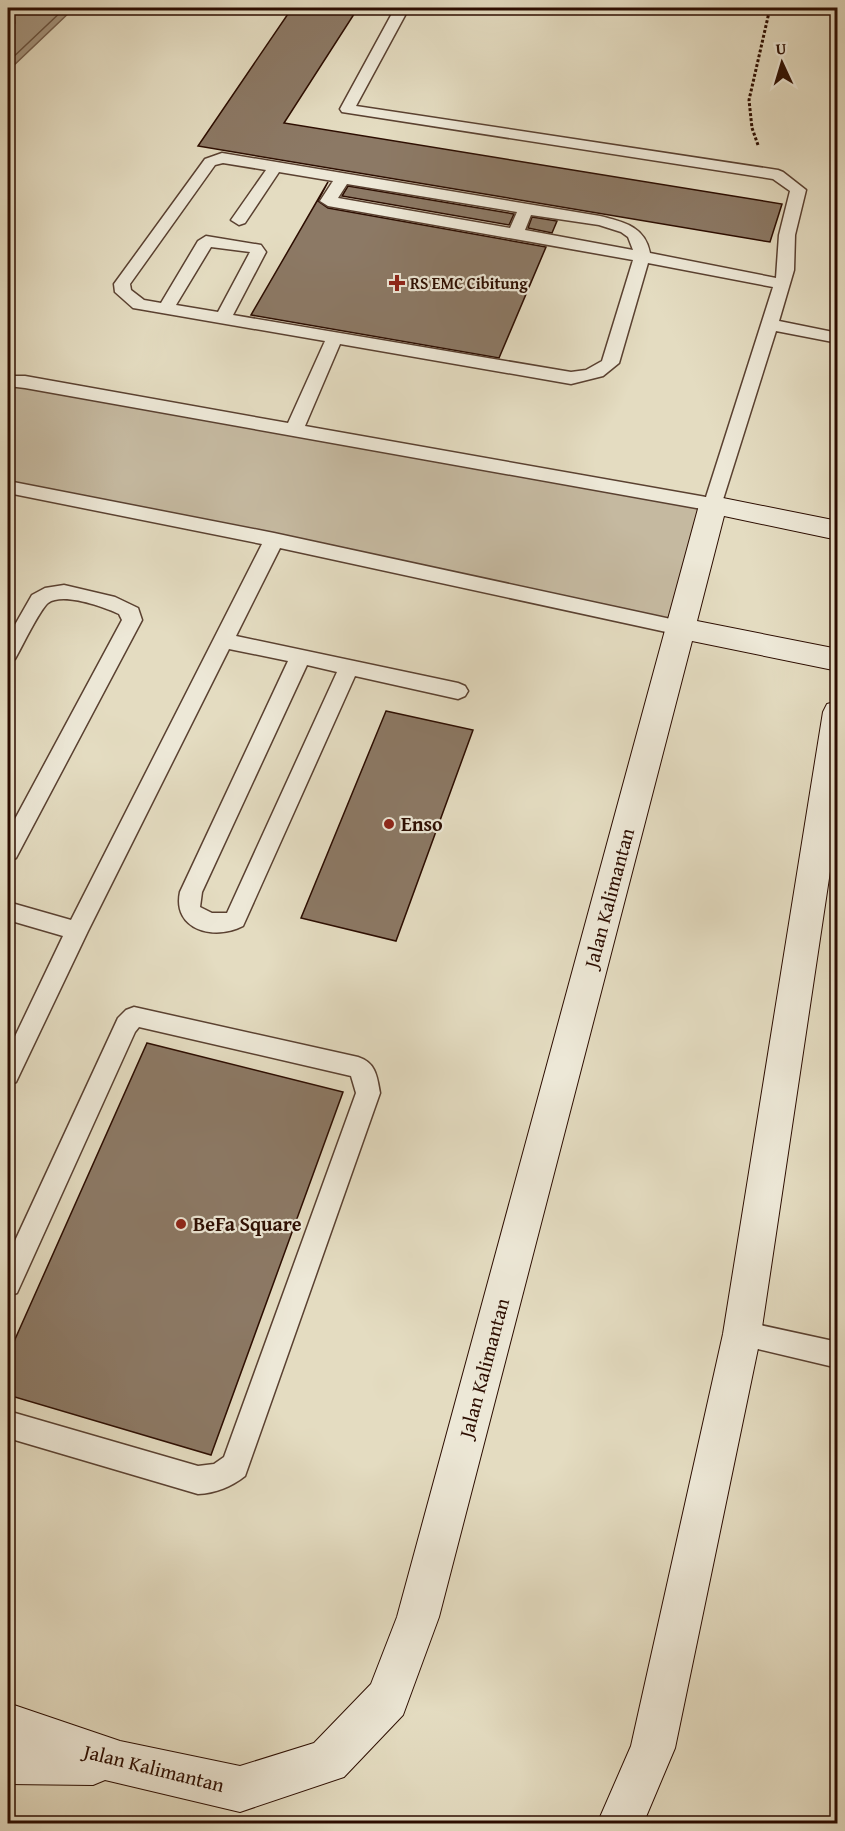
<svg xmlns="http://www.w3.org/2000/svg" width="845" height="1831" font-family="'Gentium Book Plus',serif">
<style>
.green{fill:#c5b9a0;stroke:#786350;stroke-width:1.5}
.water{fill:#a59680;stroke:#755f4d;stroke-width:1.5}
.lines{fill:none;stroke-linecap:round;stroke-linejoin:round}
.shore{stroke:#685240;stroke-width:1.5}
.building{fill:#8c7965;stroke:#2c0d01;stroke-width:1.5}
.lane-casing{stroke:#5a4131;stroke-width:3}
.secondary-casing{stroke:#2c0d01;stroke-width:2}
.path{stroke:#2c0d01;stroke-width:3;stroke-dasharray:3 2;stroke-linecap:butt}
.lane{fill:#ede8d7;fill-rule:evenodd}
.secondary{fill:#ede8d7;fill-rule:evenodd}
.poi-dot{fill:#8f2418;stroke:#ede8d7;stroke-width:2}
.labels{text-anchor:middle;stroke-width:4.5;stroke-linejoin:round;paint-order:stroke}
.far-poi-label{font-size:16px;font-weight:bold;fill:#2c0d01;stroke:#ede8d7;text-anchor:start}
.poi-label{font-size:20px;font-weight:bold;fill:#2c0d01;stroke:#ede8d7;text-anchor:start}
.street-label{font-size:20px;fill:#2c0d01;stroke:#ede8d7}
</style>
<rect width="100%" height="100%" fill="#e4dcc1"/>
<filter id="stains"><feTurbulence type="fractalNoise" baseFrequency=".00333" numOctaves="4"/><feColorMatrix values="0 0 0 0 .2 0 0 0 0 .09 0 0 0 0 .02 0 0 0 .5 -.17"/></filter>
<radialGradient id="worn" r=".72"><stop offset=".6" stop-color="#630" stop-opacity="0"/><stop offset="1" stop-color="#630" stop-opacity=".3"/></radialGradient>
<path class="green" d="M8,381L25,382L713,505L680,628L274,540L8,487Z"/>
<path class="water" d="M13,8H74L11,68H8V33L15,23Z"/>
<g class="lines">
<path class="shore" d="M8,62L65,8"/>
</g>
<g class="building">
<path d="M292,8H358L284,123L782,204L770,242L198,146Z"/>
<path d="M328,182L318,201L328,208L546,247L499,358L251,315Z"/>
<path d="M348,186L514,214L509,225L342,196Z"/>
<path d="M532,217L557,221L552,233L528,228Z"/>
<path d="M386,711L473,730L396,941L301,918Z"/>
<path d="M147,1043L343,1092L211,1455L8,1395V1355Z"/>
</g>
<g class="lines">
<g class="lane-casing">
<g id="lane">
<path d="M395,8H409L356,106L778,170L783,172L806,190L795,235L794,270L779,321L838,333V343L776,331L720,509L713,511L25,388L8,386V376H25L288,423L325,341L139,309L133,308L115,292L114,284L205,159L222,153L600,216C623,222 645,226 650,253L776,278L779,235L790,191L773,179L342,112L340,109ZM223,163L266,170L231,220L239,225L245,223L279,172L333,181L320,201L328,206L633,260L602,361L586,370L571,372L233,315L266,252L261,245L206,236L198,241L161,303L144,300L131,290L130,284L215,165ZM347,184L517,212L510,228L338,198ZM531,215L599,225L621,232L628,237L633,250L525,230ZM211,247L250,252L218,312L176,305ZM648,263L773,287L706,497L305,426L340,344L571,384L603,376L619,363Z"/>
<path d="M8,481L274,533L680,621L687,623L690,628L687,633L680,635L280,548L236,636L458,683L465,686L468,691L465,696L458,699L355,676L243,926C215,941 172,930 180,892L288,661L229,649L88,931L16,1082L8,1085V1051L63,936L8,920V902L71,920L262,544L8,493ZM307,665L337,672L227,913H212L200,907L202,892Z"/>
<path d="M64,585L115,597L138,608L142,620L16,858L8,861V832L122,620L119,614C104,607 63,592 48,603C39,611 22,647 15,659L8,661V637L32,595L45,588Z"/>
<path d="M134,1007L358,1057C376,1063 377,1076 380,1093L245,1476C231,1487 216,1493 198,1494L8,1438V1411L198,1466L214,1464L224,1457L356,1093L351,1076L139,1027L135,1032L17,1293L8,1296V1256L118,1018L126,1010Z"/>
<path d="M742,1321L838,1342V1368L733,1343L729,1334L733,1325Z"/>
</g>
</g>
<g class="secondary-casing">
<g id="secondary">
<path d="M713,496L838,521V540L724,516L697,621L838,649V671L692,641L439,1617L403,1715L344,1777L240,1812L105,1780L93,1785L8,1784V1703L120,1741L240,1766L314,1743L371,1684L397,1617L699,505L703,498Z"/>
<path d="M838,701V818L761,1334L675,1748L643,1824H597L631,1746L723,1334L823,712L827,704Z"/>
</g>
</g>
<path class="path" d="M758,145L752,128L749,100L770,8"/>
<use href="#lane" class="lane"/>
<use href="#secondary" class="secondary"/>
</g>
<g class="poi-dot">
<path d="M394 274h6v6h6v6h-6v6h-6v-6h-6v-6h6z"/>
<circle cx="389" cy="824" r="6"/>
<circle cx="181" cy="1224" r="6"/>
</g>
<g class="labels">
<g class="far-poi-label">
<text x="410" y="289">RS EMC Cibitung</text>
</g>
<g class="poi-label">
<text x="401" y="831">Enso</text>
<text x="193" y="1231">BeFa Square</text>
</g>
<g class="street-label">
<text transform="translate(609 898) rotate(-75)" y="7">Jalan Kalimantan</text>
<text transform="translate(484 1368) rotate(-75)" y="7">Jalan Kalimantan</text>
<text transform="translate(154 1768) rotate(14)" y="7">Jalan Kalimantan</text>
</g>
</g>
<rect width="845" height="1831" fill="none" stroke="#e4dcc1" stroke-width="30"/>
<rect x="9" y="9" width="827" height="1813" fill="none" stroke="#2c0d01" stroke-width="3"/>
<rect x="15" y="15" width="815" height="1801" fill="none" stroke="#2c0d01" stroke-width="1.5"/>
<g transform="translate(782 63) rotate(356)" stroke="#ede8d7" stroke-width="4.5" paint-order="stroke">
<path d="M0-4.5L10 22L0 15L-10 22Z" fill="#2c0d01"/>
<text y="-9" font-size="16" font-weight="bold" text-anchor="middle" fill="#2c0d01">U</text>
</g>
<rect width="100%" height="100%" filter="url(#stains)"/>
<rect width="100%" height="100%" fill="url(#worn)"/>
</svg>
